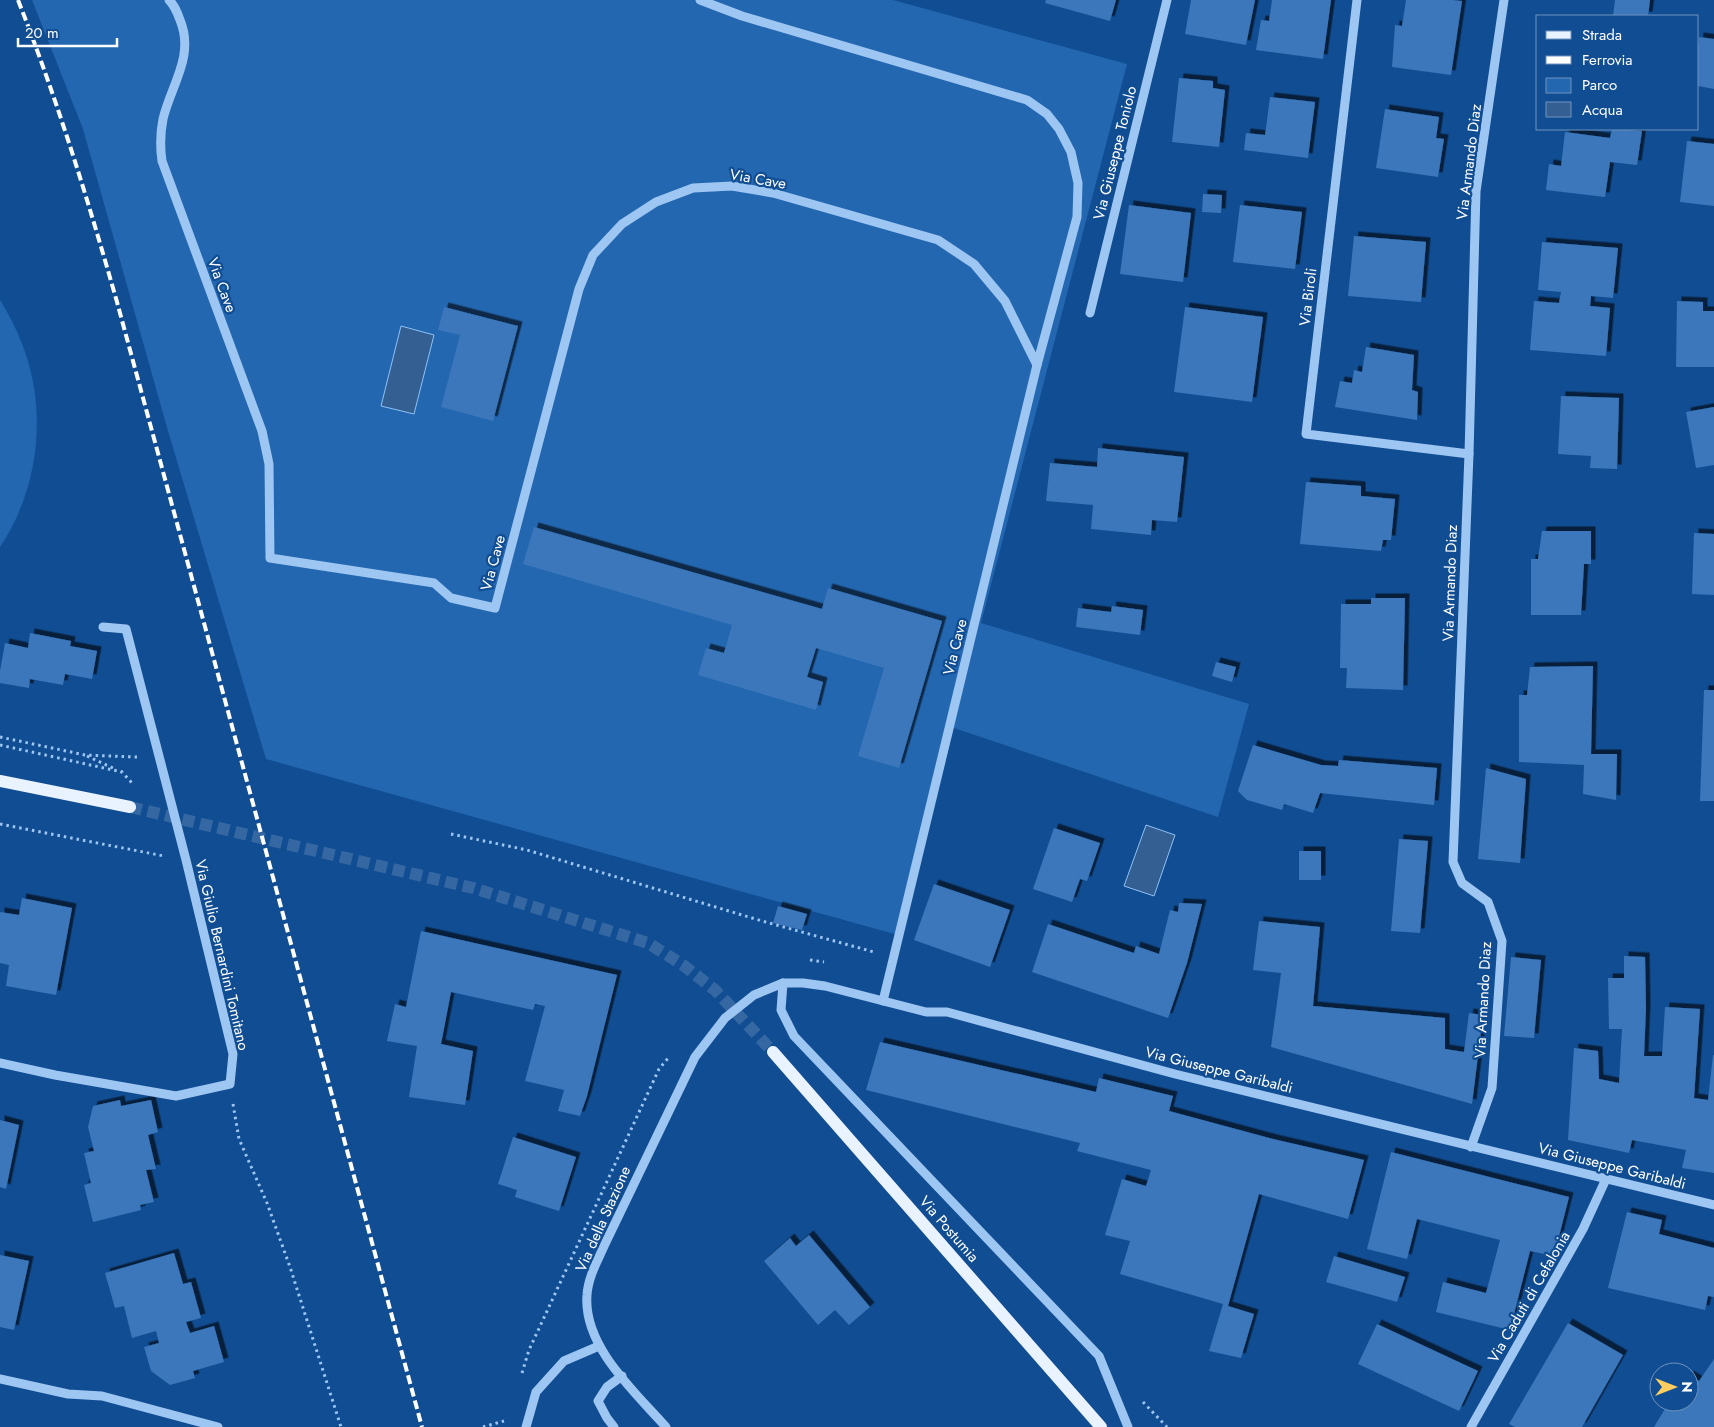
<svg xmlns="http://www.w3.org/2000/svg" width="1714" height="1427" font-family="Jost,sans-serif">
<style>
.green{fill:#2367b1}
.water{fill:#345f92;stroke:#8fc2f6}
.building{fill:#3a77ba;filter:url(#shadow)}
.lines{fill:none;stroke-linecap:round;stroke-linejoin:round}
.major-tunnel{stroke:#3568a2;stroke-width:12;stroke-dasharray:12 6;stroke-linecap:butt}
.path{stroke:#9ec6f3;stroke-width:3;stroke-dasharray:2.5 4;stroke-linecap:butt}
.minor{stroke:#9ec6f3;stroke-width:9}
.major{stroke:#e9f2ff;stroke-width:12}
.rail{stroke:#fff;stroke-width:4;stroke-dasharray:9 4;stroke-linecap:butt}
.labels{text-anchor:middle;stroke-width:4.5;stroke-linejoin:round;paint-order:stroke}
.street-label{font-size:15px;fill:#fff;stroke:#114d92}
</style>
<defs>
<filter id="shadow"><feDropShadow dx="4.5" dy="-4.5" stdDeviation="0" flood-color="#0009"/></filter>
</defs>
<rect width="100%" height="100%" fill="#114d92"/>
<g class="green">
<path d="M32,0H893L1127,64L981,623L1249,704L1218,817L954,728L902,926L898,935L266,759L168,431L83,129Z"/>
<path d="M0,300C11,318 20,336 26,355C47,418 37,492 0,547Z"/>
</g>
<g class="water">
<path d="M401,326L434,335L414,414L381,406Z"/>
<path d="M1146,825L1175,835L1154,896L1124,886Z"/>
</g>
<g class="building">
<path d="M1046,0H1116L1110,21L1045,3Z"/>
<path d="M1191,0H1255L1246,45L1185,34Z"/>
<path d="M1272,0H1331L1323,59L1256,50L1261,20L1269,21Z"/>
<path d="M1406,0H1452L1462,1L1451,75L1392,67L1395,25L1402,26Z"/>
<path d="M1615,0H1650L1648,16H1613Z"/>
<path d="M1699,37L1714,39V89L1698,86V48Z"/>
<path d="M1179,78L1213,81V88L1225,90L1219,147L1172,142Z"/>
<path d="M1270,97L1315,102L1308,158L1244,150L1246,133L1265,135Z"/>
<path d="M1385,109L1439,117L1436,138L1444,139L1438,177L1376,168Z"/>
<path d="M1612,129L1642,131L1637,165L1610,162L1605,197L1546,190L1549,164L1561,166L1565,132L1610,138Z"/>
<path d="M1687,141L1714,144V206L1680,202Z"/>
<path d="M1203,194L1222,195L1221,213L1202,212Z"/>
<path d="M1129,205L1191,213L1183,282L1120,274Z"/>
<path d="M1240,205L1302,212L1295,269L1233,262Z"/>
<path d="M1354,236L1426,242L1421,302L1348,296Z"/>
<path d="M1542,242L1618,248L1613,298L1591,296L1590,306L1610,308L1606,356L1530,350L1534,301L1559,303L1561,292L1538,290Z"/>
<path d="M1677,301L1703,302V311H1714V367H1676Z"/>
<path d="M444,307L518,326L493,421L441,407L460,335L438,330Z"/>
<path d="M1185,307L1263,317L1252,402L1174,392Z"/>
<path d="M1366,347L1414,355L1412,390L1418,392L1417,420L1335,407L1340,381L1352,383L1354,370L1362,372Z"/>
<path d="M1561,396L1619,398L1617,469L1590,468L1591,456L1558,454Z"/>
<path d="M1714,407V465L1696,468L1686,412Z"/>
<path d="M1098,448L1184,457L1177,522L1152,520L1151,535L1091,529L1093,505L1046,501L1050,463L1097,467Z"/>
<path d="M1306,482L1361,486V496L1395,499L1391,540H1383L1381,551L1300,544Z"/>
<path d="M534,527L822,609L828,588L942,621L899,768L858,756L884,668L816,648L807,677L823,682L816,710L698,675L706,648L724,653L732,625L523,564Z"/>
<path d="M1542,531H1591V564H1584L1581,615H1531V559H1538Z"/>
<path d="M1694,533L1714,534V595L1692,594Z"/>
<path d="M1371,598H1405L1403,690L1346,688L1347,668H1340L1341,604H1371Z"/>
<path d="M1112,606L1143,610L1140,635L1076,627L1078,608L1111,612Z"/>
<path d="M30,633L71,641L70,646L97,651L92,679L65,674L63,685L30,679L29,688L0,683V671L5,643L28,648Z"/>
<path d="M1216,662L1236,667L1232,682L1212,676Z"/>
<path d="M1593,666L1591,754H1617L1616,800L1583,794L1584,765L1519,762V695H1527L1530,667Z"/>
<path d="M1704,690H1714V801H1700Z"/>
<path d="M1253,745L1321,765L1338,766L1339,760L1437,768L1434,805L1320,793L1313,813L1284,804L1282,810L1247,800L1238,791Z"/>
<path d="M1486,768L1526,779L1520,863L1478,859Z"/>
<path d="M1054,828L1100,843L1087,881L1080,879L1072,902L1033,889Z"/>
<path d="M1399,839L1428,841L1420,933L1391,931Z"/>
<rect x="1299" y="851" width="22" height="29"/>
<path d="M934,884L1010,910L990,967L914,940Z"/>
<path d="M22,898L72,908L56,995L6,986L9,965L0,963V912L19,915Z"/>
<path d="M1179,903L1202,904L1187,963L1168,1018L1032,972L1048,924L1134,953L1136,946L1159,954L1170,910L1178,912Z"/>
<path d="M778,906L807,914L802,930L773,923Z"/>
<path d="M1259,921L1320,927L1313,1006L1445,1018V1049L1464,1052L1469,1013L1483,1015L1472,1104L1271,1047L1281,973L1253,970Z"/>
<path d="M421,931L617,975L587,1096L580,1116L558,1111L564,1090L525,1081L545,1006L535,1004L533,1010L451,992L441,1044L473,1051L465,1105L409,1097L417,1046L387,1041L395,1004L406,1007Z"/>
<path d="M1624,956L1645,957L1646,1008L1644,1056H1662L1665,1007L1700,1009L1694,1098L1708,1100L1713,1055H1714V1173L1682,1168L1686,1150L1632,1140L1629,1153L1568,1140L1574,1048L1598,1051L1599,1079L1619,1083L1622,1029H1609L1608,978H1624Z"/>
<path d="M1511,957L1541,960L1534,1038L1504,1036Z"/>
<path d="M880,1042L1096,1092L1099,1078L1173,1096L1169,1111L1273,1139L1364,1160L1348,1219L1259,1194L1228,1306L1254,1314L1241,1358L1209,1351L1223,1304L1120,1274L1130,1241L1105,1235L1122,1179L1146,1186L1151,1170L1077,1151L1080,1143L866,1090Z"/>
<path d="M120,1100L121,1106L151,1100L158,1132L148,1135L156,1169L146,1170L154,1202L140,1205L141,1210L93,1222L84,1185L91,1183L84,1153L94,1151L88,1127L93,1106Z"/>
<path d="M0,1120L19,1125L6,1189L0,1187Z"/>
<path d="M513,1137L576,1157L559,1211L515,1197L517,1190L498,1184Z"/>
<path d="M1391,1152L1569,1197L1554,1256L1530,1251L1510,1330L1436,1312L1443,1282L1486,1293L1500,1240L1417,1219L1407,1259L1367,1249Z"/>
<path d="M1627,1212L1662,1220L1659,1234L1714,1248V1297L1708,1296L1705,1310L1608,1288Z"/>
<path d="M809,1235L870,1307L849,1325L835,1310L818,1325L764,1261L790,1238L796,1246Z"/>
<path d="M174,1253L183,1284L191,1282L201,1318L186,1322L190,1333L214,1326L224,1362L193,1371L195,1378L170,1385L151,1371L144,1347L159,1343L156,1331L132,1338L124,1306L115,1308L105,1273Z"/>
<path d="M0,1255L29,1261L14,1330L0,1327Z"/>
<path d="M1334,1256L1405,1277L1397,1302L1326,1282Z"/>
<path d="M1568,1323L1623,1355L1582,1427H1515L1509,1424Z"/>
<path d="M1377,1324L1478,1371L1459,1411L1358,1364Z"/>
<path d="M1714,1359V1427H1654L1669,1402H1689V1375L1699,1381Z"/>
</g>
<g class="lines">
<path class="major-tunnel" d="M130,807L473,888L648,943L683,965L715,990L773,1052"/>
<g class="path">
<path d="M0,737L85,755L137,757"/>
<path d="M0,745L122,772"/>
<path d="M87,756L115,769"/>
<path d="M121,771L132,783"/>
<path d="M0,824L164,856"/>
<path d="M451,834L527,850L762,921L874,952"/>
<path d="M810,960L824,962"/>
<path d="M233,1104L239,1139L267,1203L290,1267L341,1427"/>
<path d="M522,1373L529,1350L659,1069L669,1057"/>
<path d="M1143,1402L1167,1427"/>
<path d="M483,1427L504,1421"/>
</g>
<g class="minor">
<path d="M169,0C175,6 177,12 180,20C195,56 171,85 163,119C160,134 160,147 162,161L262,431L269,464L270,558L434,583L451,598L495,608L579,289L593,255L622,224L656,202L693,188L732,186L773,193L938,240L974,264L1005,301L1037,365L1077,217L1078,183L1071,152L1059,129L1047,114L1027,100L742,16L700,0"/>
<path d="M1357,0L1306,434L1469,454"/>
<path d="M1090,313L1167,0"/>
<path d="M783,983L781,1010L794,1036L1099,1356L1128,1427"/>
<path d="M883,1001L1037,365"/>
<path d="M0,1063L55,1075L176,1096L230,1084L233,1054L186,860L126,629L103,627"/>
<path d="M1471,1147L1492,1088L1502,941L1488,902L1462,883L1453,862L1469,454L1476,191L1504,0"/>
<path d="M0,1379L68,1394L102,1396L218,1427"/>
<path d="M526,1427L536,1392L564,1361L599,1346"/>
<path d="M614,1427L607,1418L598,1401L607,1387L622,1376"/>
<path d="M666,1427C634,1391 583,1346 587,1295C588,1277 598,1260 605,1244L695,1057L725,1018L754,995L783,983H803L825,986L926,1012H947L1175,1074L1714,1205"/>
<path d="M1471,1427L1583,1229L1606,1179"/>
</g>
<g class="major">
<path d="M0,781L130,807"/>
<path d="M773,1052L1101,1427"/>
</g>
<path class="rail" d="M18,0C57,99 88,200 117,302L422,1427"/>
</g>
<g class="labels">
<g class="street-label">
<text transform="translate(1115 153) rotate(-76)" y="5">Via Giuseppe Toniolo</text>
<text transform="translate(1469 162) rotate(-83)" y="5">Via Armando Diaz</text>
<text transform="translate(758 179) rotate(10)" y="5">Via Cave</text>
<text transform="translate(222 285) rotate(70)" y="5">Via Cave</text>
<text transform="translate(1308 297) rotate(-83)" y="5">Via Biroli</text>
<text transform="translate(493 563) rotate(-75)" y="5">Via Cave</text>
<text transform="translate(1450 583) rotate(-88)" y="5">Via Armando Diaz</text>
<text transform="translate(955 647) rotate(-76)" y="5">Via Cave</text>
<text transform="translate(222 955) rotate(77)" y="5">Via Giulio Bernardini Tomitano</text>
<text transform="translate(1483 1000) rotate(-87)" y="5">Via Armando Diaz</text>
<text transform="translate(1219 1070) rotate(14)" y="5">Via Giuseppe Garibaldi</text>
<text transform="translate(1612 1166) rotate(14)" y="5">Via Giuseppe Garibaldi</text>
<text transform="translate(603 1219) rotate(-66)" y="5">Via della Stazione</text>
<text transform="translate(949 1229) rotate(49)" y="5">Via Postumia</text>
<text transform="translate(1529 1297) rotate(-60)" y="5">Via Caduti di Cefalonia</text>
</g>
</g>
<rect x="1536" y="15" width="162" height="115" fill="#114d92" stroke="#7094be"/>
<rect x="1546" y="31" width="25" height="8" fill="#e9f2ff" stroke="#7094be"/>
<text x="1582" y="40" font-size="15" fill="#ffffff">Strada</text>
<rect x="1546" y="56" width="25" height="8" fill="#ffffff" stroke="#7094be"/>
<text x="1582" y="65" font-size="15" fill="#ffffff">Ferrovia</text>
<rect x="1546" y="78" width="25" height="15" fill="#2367b1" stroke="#7094be"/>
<text x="1582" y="90" font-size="15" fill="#ffffff">Parco</text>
<rect x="1546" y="102" width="25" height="15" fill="#345f92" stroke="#7094be"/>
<text x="1582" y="115" font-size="15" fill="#ffffff">Acqua</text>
<g transform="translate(1674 1387) rotate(90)"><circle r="24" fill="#114d92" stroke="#7094be"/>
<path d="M0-4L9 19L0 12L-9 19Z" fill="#ffcd5f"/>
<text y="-8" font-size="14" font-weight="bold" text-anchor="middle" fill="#ffffff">N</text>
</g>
<path d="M18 38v8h99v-8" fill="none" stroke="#ffffff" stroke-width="2.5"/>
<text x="25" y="38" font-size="15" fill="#ffffff" stroke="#114d92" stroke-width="4" paint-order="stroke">20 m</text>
</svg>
